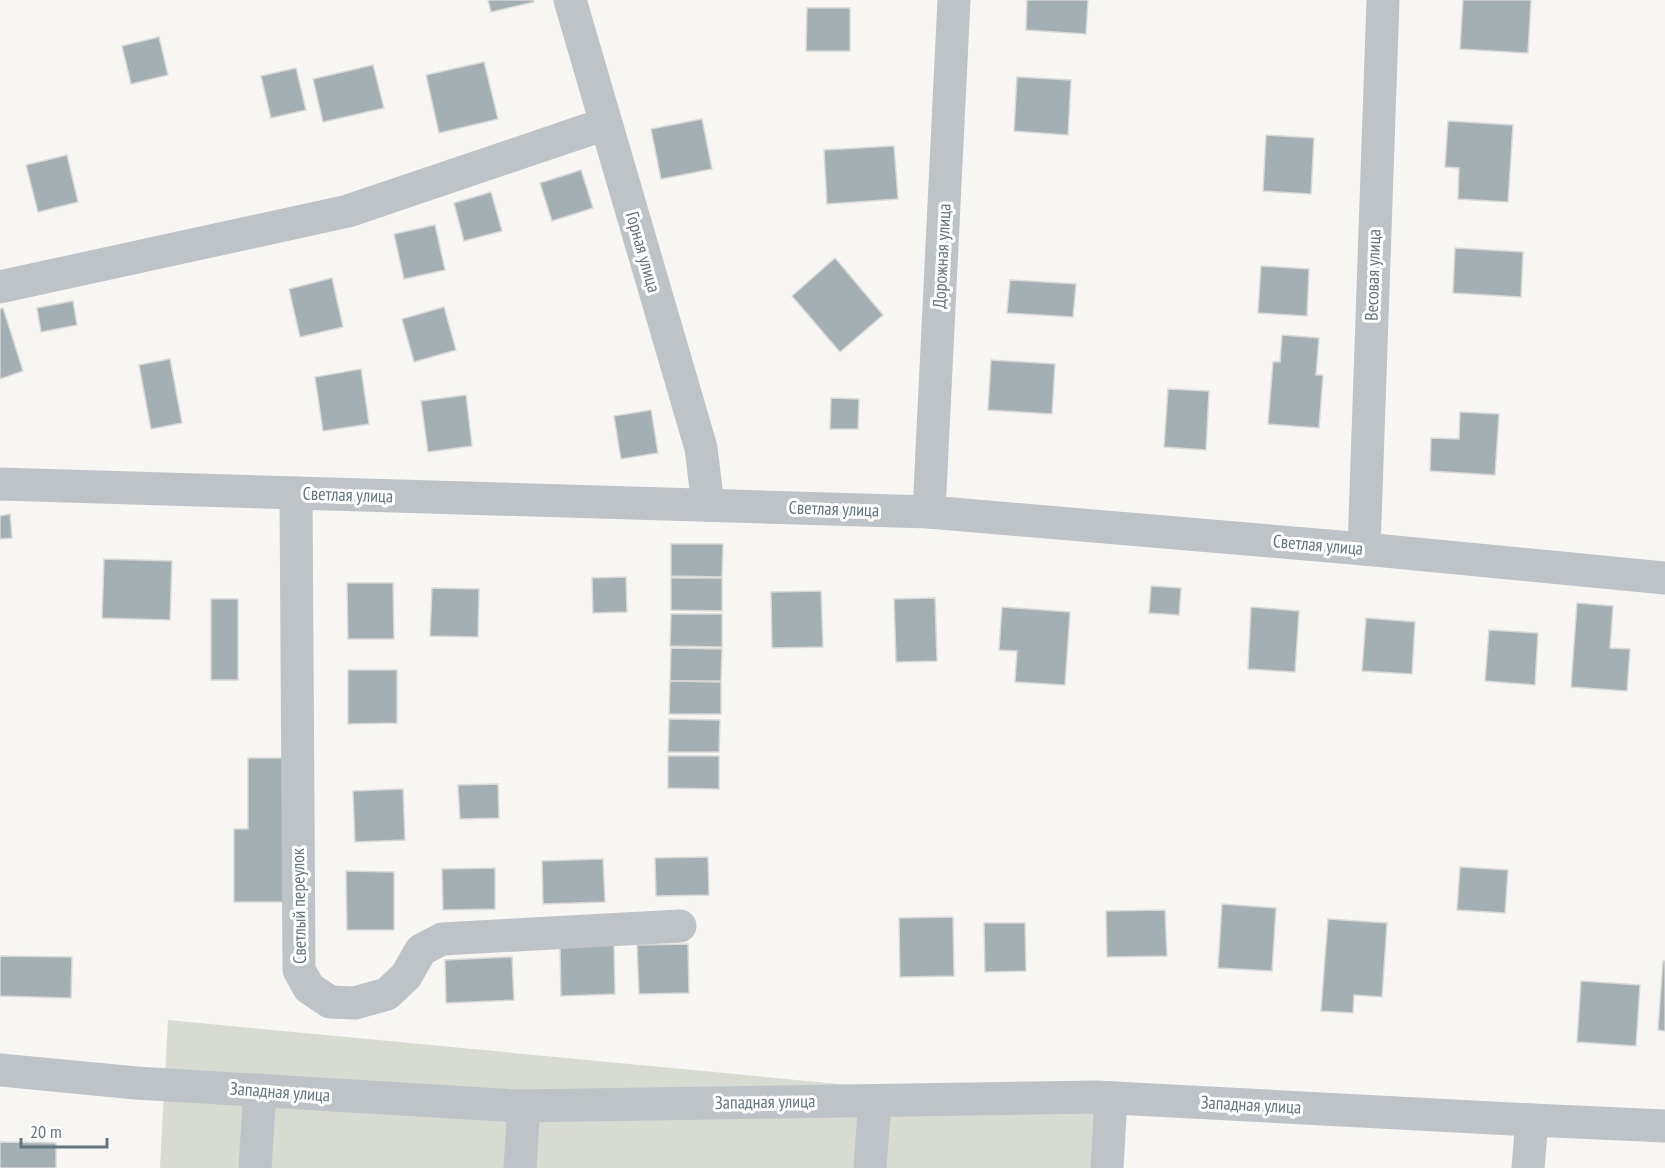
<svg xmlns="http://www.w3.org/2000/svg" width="1665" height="1168" font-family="'PT Sans Narrow',sans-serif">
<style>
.green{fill:#d7dbd2}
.building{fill:#a4afb3;stroke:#d8d8d6;stroke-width:1.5}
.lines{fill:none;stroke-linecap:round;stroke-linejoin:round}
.minor{stroke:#bdc3c6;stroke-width:33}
.labels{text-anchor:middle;stroke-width:6;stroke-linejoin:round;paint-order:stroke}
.street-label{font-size:18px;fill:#62757e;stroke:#fff}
</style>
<rect width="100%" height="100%" fill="#f7f6f3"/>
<path class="green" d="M168,1020L1122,1111L1120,1168H160Z"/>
<g class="building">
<path d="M488,0H533L534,2L491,12Z"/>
<path d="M1027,0H1088L1086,34L1026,30Z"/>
<path d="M1463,0H1531L1528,53L1460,49Z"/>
<path d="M807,8H850V51H806Z"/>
<path d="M159,37L168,75L131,84L122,46Z"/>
<path d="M484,62L498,119L439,133L426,75Z"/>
<path d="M373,65L384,108L323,122L313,79Z"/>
<path d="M296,68L306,110L271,118L261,76Z"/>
<path d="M1017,77L1071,80L1068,135L1014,131Z"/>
<path d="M702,119L712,169L661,179L651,129Z"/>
<path d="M1448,121L1513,125L1508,202L1458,199L1459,168L1445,167Z"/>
<path d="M1266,135L1314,138L1311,194L1263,191Z"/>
<path d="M894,146L898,199L827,204L824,150Z"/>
<path d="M67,155L78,202L38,212L26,165Z"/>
<path d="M581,170L593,208L552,221L540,183Z"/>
<path d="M491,192L502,231L464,241L454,203Z"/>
<path d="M435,225L445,270L404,279L394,234Z"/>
<path d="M1455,248L1523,252L1521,297L1453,293Z"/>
<path d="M835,258L883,315L840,352L792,296Z"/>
<path d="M1261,266L1309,269L1307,316L1258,313Z"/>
<path d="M332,278L343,327L300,337L289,289Z"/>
<path d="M1010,280L1076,284L1073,317L1007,313Z"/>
<path d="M73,301L77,325L41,332L37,308Z"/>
<path d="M444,307L456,350L414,362L402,319Z"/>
<path d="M3,308L23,371L0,379V309Z"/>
<path d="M1282,335L1319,338L1316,375H1323L1319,428L1268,424L1273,362H1280Z"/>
<path d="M170,359L182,423L151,429L139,365Z"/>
<path d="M991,360L1055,364L1052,414L988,410Z"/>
<path d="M361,369L369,424L323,431L315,377Z"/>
<path d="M1168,389L1209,391L1206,450L1164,447Z"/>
<path d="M466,395L472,446L428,452L421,401Z"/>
<path d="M831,398L859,399L858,429H830Z"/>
<path d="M651,410L658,453L621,459L614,416Z"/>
<path d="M1460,412L1499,414L1495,475L1430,471L1431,438L1459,439Z"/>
<path d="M10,514L12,538L0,539V516Z"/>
<path d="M671,544H723L722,577L671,576Z"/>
<path d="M104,559L172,561L170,620L102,618Z"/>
<path d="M626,577L627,612L593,613L592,578Z"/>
<path d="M671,578H722V611L671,610Z"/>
<path d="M347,583H393L394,639H348Z"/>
<path d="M1151,586L1181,588L1179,615L1149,613Z"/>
<path d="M432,588L479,589L478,637L430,636Z"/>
<path d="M821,591L823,647L772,648L771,592Z"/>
<path d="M935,598L937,661L896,662L894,599Z"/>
<rect x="211" y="599" width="27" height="81"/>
<path d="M1577,603L1613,606L1610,648L1630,649L1627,691L1571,687Z"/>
<path d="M1002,607L1070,612L1065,685L1015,682L1017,651L999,650Z"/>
<path d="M1251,607L1299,611L1295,672L1248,669Z"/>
<path d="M671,614H722V647L670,646Z"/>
<path d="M1366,618L1415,622L1412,674L1362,671Z"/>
<path d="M1489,630L1538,633L1535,685L1485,681Z"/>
<path d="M671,648L722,649L721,681H670Z"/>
<path d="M348,670H397V723L348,724Z"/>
<path d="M670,681L721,682V714H669Z"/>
<path d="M669,719L720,720L719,752H668Z"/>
<path d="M668,756H719V789L668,788Z"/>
<path d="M248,758H290V902H234V829H248Z"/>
<path d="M498,784L499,818L460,819L458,785Z"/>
<path d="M403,789L405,840L355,842L353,791Z"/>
<path d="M708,857L709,895L656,896L655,858Z"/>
<path d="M603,859L605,902L543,904L542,861Z"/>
<path d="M1460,867L1508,870L1505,913L1457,910Z"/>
<path d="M495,868V909L443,910L442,869Z"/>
<path d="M346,871L394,872V930H347Z"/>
<path d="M1222,904L1276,908L1272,971L1218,968Z"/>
<path d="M1165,910L1167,956L1107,957L1106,911Z"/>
<path d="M953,917L954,976L900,977L899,918Z"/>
<path d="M1328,919L1387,923L1382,997L1354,995L1353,1013L1321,1011Z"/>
<path d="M984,923H1025L1026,971L985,972Z"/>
<path d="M688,944L689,993L639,994L637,945Z"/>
<path d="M614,945L615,994L561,996L560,947Z"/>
<path d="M0,956L72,957L71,998L0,996Z"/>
<path d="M512,957L514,1000L446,1003L445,960Z"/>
<path d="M1663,961H1665V1031L1658,1030Z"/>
<path d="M1581,981L1640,985L1636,1046L1577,1042Z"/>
<path d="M0,1142L56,1143V1168H0Z"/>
</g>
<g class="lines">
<g class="minor">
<path d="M570,0L701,448L708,505"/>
<path d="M0,287L348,211L605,124"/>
<path d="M0,484L929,512L1364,549L1665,578"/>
<path d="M296,493L299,970L309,988L330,1002L355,1003L387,994L406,976L421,950L442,939L680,926"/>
<path d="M929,512L954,0"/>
<path d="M1364,549L1383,0"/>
<path d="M0,1070L136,1083L517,1106L1096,1097L1532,1120"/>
<path d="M255,1168L260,1090"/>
<path d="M520,1168L524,1106"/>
<path d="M870,1168L875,1101"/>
<path d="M1107,1168L1111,1098"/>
<path d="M1528,1168L1532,1120L1665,1126"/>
</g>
</g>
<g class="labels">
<g class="street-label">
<text transform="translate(643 252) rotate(74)" y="6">Горная улица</text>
<text transform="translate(942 256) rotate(-87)" y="6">Дорожная улица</text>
<text transform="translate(1373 275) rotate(-88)" y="6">Весовая улица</text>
<text transform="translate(348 495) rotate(2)" y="6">Светлая улица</text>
<text transform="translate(834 509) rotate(2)" y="6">Светлая улица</text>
<text transform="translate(1318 545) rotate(5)" y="6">Светлая улица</text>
<text transform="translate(299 906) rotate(-91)" y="6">Светлый переулок</text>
<text transform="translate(280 1092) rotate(4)" y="6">Западная улица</text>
<text transform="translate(765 1102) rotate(-1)" y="6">Западная улица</text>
<text transform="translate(1251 1105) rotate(3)" y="6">Западная улица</text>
</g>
</g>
<path d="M21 1138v9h86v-9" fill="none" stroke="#62757e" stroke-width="3"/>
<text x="30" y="1138" font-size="18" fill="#62757e" stroke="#ffffff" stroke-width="4.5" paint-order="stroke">20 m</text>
</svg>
